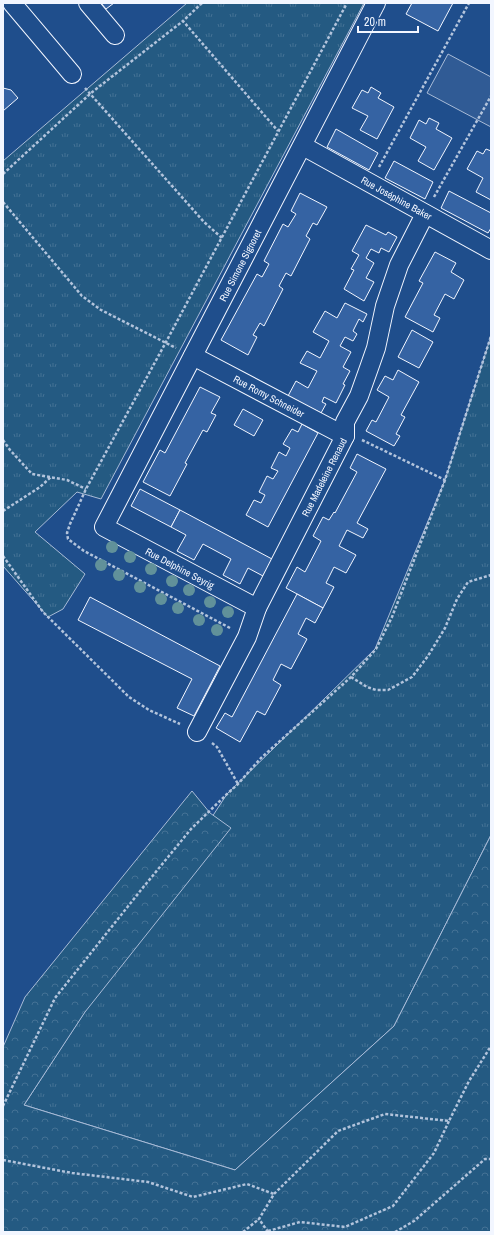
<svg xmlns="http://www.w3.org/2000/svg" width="494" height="1235" font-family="'Archivo Narrow',sans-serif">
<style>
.grass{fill:url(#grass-tufts);stroke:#a8bbd7}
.forest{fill:url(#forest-crowns);stroke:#a8bbd7}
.parking{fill:#305b95;stroke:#a8bbd7}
.building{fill:#3563a3;stroke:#f2f6ff}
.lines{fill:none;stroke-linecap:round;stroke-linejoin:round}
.minor-casing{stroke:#f2f6ff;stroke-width:20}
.path{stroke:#b3c4dc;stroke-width:2.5;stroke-dasharray:3 2;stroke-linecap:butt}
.minor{stroke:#1f4e8c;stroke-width:18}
.tree{fill:#61919a}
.labels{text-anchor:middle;stroke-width:3;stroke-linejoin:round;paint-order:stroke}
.street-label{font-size:10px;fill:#f2f6ff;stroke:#1f4e8c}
</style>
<defs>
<pattern id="grass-tufts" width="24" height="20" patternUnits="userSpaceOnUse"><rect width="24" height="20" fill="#245a82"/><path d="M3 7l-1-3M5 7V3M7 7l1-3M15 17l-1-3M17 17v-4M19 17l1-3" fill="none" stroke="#447295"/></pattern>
<pattern id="forest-crowns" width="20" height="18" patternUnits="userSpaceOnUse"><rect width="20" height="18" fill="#245a82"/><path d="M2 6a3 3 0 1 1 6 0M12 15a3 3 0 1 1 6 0" fill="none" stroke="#447295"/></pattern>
</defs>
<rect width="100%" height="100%" fill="#1f4e8c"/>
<g class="grass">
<path d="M187,3H364L101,499L77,492L35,532L85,574L63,609L48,617L3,566V161Z"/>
<path d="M491,336V835L394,1026L235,1170L24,1105L227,794L375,649L445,480Z"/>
</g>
<path class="forest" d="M192,791L210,813L231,828L85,1012L24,1105L235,1170L394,1026L491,835V1232H3V1047L25,997Z"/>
<path class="parking" d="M448,54L491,77V127L427,93Z"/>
<g class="building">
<path d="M101,3H114L106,9Z"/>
<path d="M412,3H453L438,31L406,14Z"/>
<path d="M371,87L381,93L378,98L394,107L377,139L360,130L368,116L352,108L362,90L368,93Z"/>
<path d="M3,88L11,90L18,98L3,111Z"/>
<path d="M429,118L439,123L436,129L452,138L434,170L418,161L426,147L410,138L419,120L426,124Z"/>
<path d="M336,129L378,153L369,170L327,147Z"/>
<path d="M486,149L491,151V200L476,192L483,178L467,169L477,151L483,154Z"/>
<path d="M394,161L433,182L425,199L385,178Z"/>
<path d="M449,191L491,213V228L488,233L441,208Z"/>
<path d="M300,193L327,207L317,225L313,223L306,236L310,239L291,276L286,273L279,286L283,289L264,326L260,323L253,335L257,337L248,355L221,340L257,274L262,277L269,264L264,261L283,224L288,227L296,214L291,211Z"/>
<path d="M366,225L386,235L388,232L397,237L389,252L381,248L379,253L371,249L366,258L374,263L366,278L374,282L364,301L344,289L354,270L351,269L359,255L352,251Z"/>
<path d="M435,252L456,263L451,272L464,280L454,299L445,294L434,315L440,318L433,332L405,317L423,283L419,281Z"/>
<path d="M345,303L367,314L363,322L359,319L353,331L357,334L353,341L345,337L340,346L351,352L343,367L350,371L343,384L345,385L336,403L324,397L322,402L326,404L321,413L288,396L296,381L308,388L317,371L300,363L307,351L320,358L329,341L313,332L325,311L337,318Z"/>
<path d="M412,330L433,342L419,368L398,357Z"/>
<path d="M398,370L419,382L401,415L405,417L396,434L400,436L394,446L366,431L372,420L376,422L389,397L377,390L385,376L393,380Z"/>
<path d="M200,387L220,397L211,413L216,415L207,432L203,430L185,463L187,464L170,496L143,482L160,450L165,453Z"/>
<path d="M243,409L263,420L254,436L234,425Z"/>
<path d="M302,424L318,433L268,527L246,515L254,500L261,503L265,495L259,492L267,476L273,479L278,471L271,468L279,452L286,456L290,448L283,444L292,429L298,432Z"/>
<path d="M357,454L386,469L357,523L368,529L363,538L347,530L339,546L356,555L346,573L334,567L326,583L334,587L323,608L286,588L297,567L305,572L321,541L313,536L323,517L329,520L334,512L335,513L357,472L350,468Z"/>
<path d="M140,489L180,510L171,527L131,506Z"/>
<path d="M180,510L272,559L263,576L248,568L240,584L223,575L231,559L203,544L194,560L177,551L186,535L171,527Z"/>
<path d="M297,594L323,608L315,623L306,618L298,634L307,639L291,669L281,664L273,680L281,685L265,715L257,711L240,742L216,728L225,713L232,717Z"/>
<path d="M90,597L220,666L194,716L177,708L192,679L78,620Z"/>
</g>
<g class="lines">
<g class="minor-casing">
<g id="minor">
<path d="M12,3L72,74"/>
<path d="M88,3L115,35"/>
<path id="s1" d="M303,146L491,250"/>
<path id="s2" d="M193,356L345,436"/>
<path id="s3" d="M257,608L104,527L376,3"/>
<path id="s4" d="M197,732L247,637L257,608L345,436V422L359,396L369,368L376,348L385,306L399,265L425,214"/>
</g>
</g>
<g class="path">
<path d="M202,3L183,21L278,131"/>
<path d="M85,88L204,222L222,238"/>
<path d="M379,167L469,3"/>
<path d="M3,174L91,93L183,21"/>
<path d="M434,197L491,96"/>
<path d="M3,202L82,296L101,310L176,348"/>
<path d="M3,440L10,450L32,474L67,480L86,489"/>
<path d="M362,440L445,480"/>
<path d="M3,511L40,487L51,477"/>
<path d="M3,556L43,612L129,697L149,710L180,724"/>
<path d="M230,628L84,551L68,539L67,533L70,524L86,489L166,342L347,3"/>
<path d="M351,677L367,687L376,690H388L412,677L428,656L445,628L457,599L468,582L491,575"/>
<path d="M212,743L217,747L238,784"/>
<path d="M3,1106L55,998L141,890L191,829L227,794L238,784L261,758L351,677L376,649L392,617L445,480L491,336"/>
<path d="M3,1160L72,1173L148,1182L193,1197L247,1184L274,1194"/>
<path d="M268,1231L300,1222L345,1227L393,1206L434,1153L449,1121"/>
<path d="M243,1232L259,1219"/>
<path d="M268,1232L259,1219L274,1194L338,1131L385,1114L449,1121L469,1081L491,1046"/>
<path d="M395,1232L414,1221L485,1159H491"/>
</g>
<use href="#minor" class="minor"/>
</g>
<g class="tree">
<circle cx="112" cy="547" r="6"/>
<circle cx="130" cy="557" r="6"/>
<circle cx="101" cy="565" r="6"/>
<circle cx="151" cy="569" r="6"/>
<circle cx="119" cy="575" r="6"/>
<circle cx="172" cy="581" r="6"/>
<circle cx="140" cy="587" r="6"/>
<circle cx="189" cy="590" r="6"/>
<circle cx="161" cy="599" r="6"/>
<circle cx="210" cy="602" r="6"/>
<circle cx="178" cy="608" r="6"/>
<circle cx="228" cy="612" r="6"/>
<circle cx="199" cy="620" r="6"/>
<circle cx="217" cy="630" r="6"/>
</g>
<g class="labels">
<g class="street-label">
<text dy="4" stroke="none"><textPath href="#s1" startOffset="107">Rue Joséphine Baker</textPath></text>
<text dy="4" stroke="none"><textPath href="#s3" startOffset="468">Rue Simone Signoret</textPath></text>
<text dy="4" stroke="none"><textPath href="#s2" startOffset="86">Rue Romy Schneider</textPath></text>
<text dy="4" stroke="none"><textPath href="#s4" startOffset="285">Rue Madeleine Renaud</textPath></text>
<text transform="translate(180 568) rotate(28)" y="4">Rue Delphine Seyrig</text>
</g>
</g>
<rect width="494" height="1235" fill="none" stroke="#f2f6ff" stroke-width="8"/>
<path d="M358 26v6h60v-6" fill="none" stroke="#f2f6ff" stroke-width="2"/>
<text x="364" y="26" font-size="12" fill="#f2f6ff" stroke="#1f4e8c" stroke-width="3" paint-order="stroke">20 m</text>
</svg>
